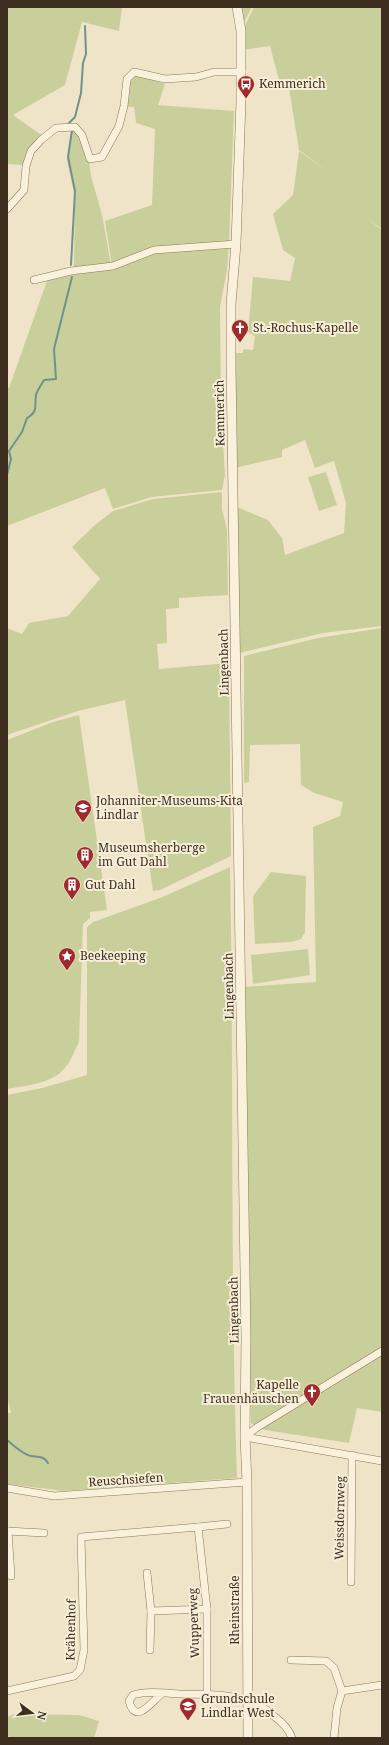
<svg xmlns="http://www.w3.org/2000/svg" width="389" height="1745" font-family="'Noto Serif',serif">
<style>
.green{fill:#c9cf9b}
.lines{fill:none;stroke-linecap:round;stroke-linejoin:round}
.stream{stroke:#6f938a;stroke-width:2}
.minor-casing{stroke:#8d765c;stroke-width:8}
.tertiary-casing{stroke:#8d765c;stroke-width:10}
.minor{stroke:#faf1dc;stroke-width:7}
.tertiary{stroke:#faf1dc;stroke-width:9}
.labels{text-anchor:middle;stroke-width:4;stroke-linejoin:round;paint-order:stroke}
.poi-label{font-size:12px;fill:#3d2e20;stroke:#f7eed8;text-anchor:start}
.street-label{font-size:12px;fill:#3d2e20;stroke:#f7eed8}
</style>
<rect width="100%" height="100%" fill="#f0e4c8"/>
<g class="green">
<path d="M7,7H122L119,31L82,22L65,85L13,115L44,137L30,150L23,165L7,164Z"/>
<path d="M238,7H252L242,26Z"/>
<path d="M254,7H382V229L367,218L382,230V626L323,633L239,653L237,507L268,520L282,538L285,555L344,533L346,503L334,461L315,468L305,440L282,450V457L235,468L233,353H243V349L253,350L255,336L248,332L253,277L290,281L295,258L283,250L273,214L293,195L299,151L328,172L299,150L288,82L280,84L270,46L243,50L242,32Z"/>
<path d="M136,75L165,84L158,105L234,111L229,243L166,247L112,265L105,221L152,205L155,129L136,123L134,107H128L129,84Z"/>
<path d="M72,128L81,135L89,160L91,176L102,215L111,265L74,268L75,198L67,160Z"/>
<path d="M229,245L227,270L220,307L221,408L225,475L222,490L152,497L113,509L105,488L7,526V388H9L48,278L70,273H80L154,251Z"/>
<path d="M326,472L337,505L319,511L308,477Z"/>
<path d="M222,492V509L227,530L228,595L179,598V608L166,609L167,643L157,644L159,669L229,663L231,856L160,890L153,891L125,700L78,711L7,735V628L22,634L29,623L68,616L100,579L72,547L95,525L113,511L153,499Z"/>
<path d="M382,628V1348L256,1426L251,1423L243,987L316,982L313,827L340,816L343,802L314,793L301,785L300,744L250,745L249,782L244,783V656L318,638Z"/>
<path d="M79,715L107,910L90,912V918L83,924L79,1042C74,1052 70,1064 61,1072C48,1084 23,1086 7,1089V740L53,722Z"/>
<path d="M230,867C234,1071 230,1274 237,1478L64,1491L7,1484V1413H11L7,1397V1095L42,1088L87,1075V927L93,922L160,898Z"/>
<path d="M271,872L306,876L305,932L301,939L291,942L255,944L253,896Z"/>
<path d="M308,949L310,975L253,984L251,955Z"/>
<path d="M382,1352V1412L357,1408L349,1443L265,1430L260,1428Z"/>
<path d="M14,1714L79,1715L99,1721L94,1738H10L7,1734V1717Z"/>
</g>
<g class="lines">
<g class="stream">
<path d="M69,123L75,117L81,93L83,63L86,54L85,26"/>
<path d="M71,265L75,191L68,157L72,130"/>
<path d="M7,475L11,459L9,451L22,432L27,418C39,411 34,406 36,395C37,391 41,385 44,380L56,379L54,349L72,277"/>
<path d="M7,1440C13,1445 24,1455 31,1456C39,1457 44,1456 48,1463"/>
</g>
<g class="minor-casing">
<g id="minor">
<path d="M7,209L24,190L26,166L31,151L41,140L56,128L75,127L82,135L90,159L102,157L119,126L124,106L127,79L134,72L165,79L196,77L214,72H242"/>
<path d="M34,280L71,271L113,266L154,250L236,244"/>
<path d="M245,1437L256,1428L382,1351"/>
<path d="M245,1437L382,1461"/>
<path d="M7,1488L54,1496L247,1482"/>
<path d="M198,1527L227,1524"/>
<path d="M7,1531L44,1533"/>
<path d="M8,1531L11,1576"/>
<path d="M147,1573L151,1611L150,1650"/>
<path d="M351,1582L352,1455"/>
<path d="M151,1611L207,1609"/>
<path d="M291,1660L326,1661L334,1668L342,1691"/>
<path d="M7,1691L74,1676L80,1670L84,1650L81,1537L198,1527L207,1609V1694"/>
<path d="M163,1693C152,1700 136,1727 129,1701L133,1695C147,1691 163,1693 179,1694C205,1695 233,1693 258,1704C264,1707 269,1713 275,1717C283,1723 289,1729 292,1738"/>
<path d="M334,1738L337,1708L342,1691L382,1685"/>
</g>
</g>
<g class="tertiary-casing">
<path id="tertiary" d="M237,7L241,31V101L236,244L231,304V366L246,1338L245,1437L247,1482L248,1738"/>
</g>
<use href="#minor" class="minor"/>
<use href="#tertiary" class="tertiary"/>
</g>
<defs>
<g id="bus-pin" transform="scale(0.9)"><path d="M0 17L-7.5 6A9.5 9.5 0 1 1 7.5 6Z" fill="#9e2a2b" stroke="#f7eed8"/><path d="M-5-6H5V4H4V6H2V4H-2V6H-4V4H-5ZM-3.5-4V0h7V-4ZM-3.5 1.2v1.5H-2V1.2ZM2 1.2v1.5H3.5V1.2Z" fill="#fff"/></g>
<g id="church-pin" transform="scale(0.9)"><path d="M0 17L-7.5 6A9.5 9.5 0 1 1 7.5 6Z" fill="#9e2a2b" stroke="#f7eed8"/><path d="M-1.2-6h2.4v3.5h3.3v2.4h-3.3V6h-2.4V-.1h-3.3v-2.4h3.3Z" fill="#fff"/></g>
<g id="school-pin" transform="scale(0.9)"><path d="M0 17L-7.5 6A9.5 9.5 0 1 1 7.5 6Z" fill="#9e2a2b" stroke="#f7eed8"/><path d="M0-5L7-2L0 1L-7-2ZM-4 1L0 2.5L4 1V4Q0 6-4 4Z" fill="#fff"/></g>
<g id="building-pin" transform="scale(0.9)"><path d="M0 17L-7.5 6A9.5 9.5 0 1 1 7.5 6Z" fill="#9e2a2b" stroke="#f7eed8"/><path d="M-4-6H4V6H1V3H-1V6H-4ZM-2.5-4.3h1.7v1.8h-1.7ZM.8-4.3h1.7v1.8H.8ZM-2.5-1h1.7V.8h-1.7ZM.8-1h1.7V.8H.8Z" fill="#fff"/></g>
<g id="sight-pin" transform="scale(0.9)"><path d="M0 17L-7.5 6A9.5 9.5 0 1 1 7.5 6Z" fill="#9e2a2b" stroke="#f7eed8"/><path d="M0-6L1.8-2.2L6-1.7L2.9 1.2L3.7 5.4L0 3.3L-3.7 5.4L-2.9 1.2L-6-1.7L-1.8-2.2Z" fill="#fff"/></g>
</defs>
<g fill-rule="evenodd">
<use href="#bus-pin" x="246" y="84"/>
<use href="#church-pin" x="240" y="328"/>
<use href="#school-pin" x="83" y="808"/>
<use href="#building-pin" x="85" y="855"/>
<use href="#building-pin" x="72" y="885"/>
<use href="#sight-pin" x="67" y="956"/>
<use href="#church-pin" x="312" y="1392"/>
<use href="#school-pin" x="188" y="1706"/>
</g>
<g class="labels">
<g class="poi-label">
<text x="259" y="88">Kemmerich</text>
<text x="253" y="332">St.-Rochus-Kapelle</text>
<text x="96" y="805">Johanniter-Museums-Kita<tspan x="96" dy="14">Lindlar</tspan></text>
<text x="98" y="852">Museumsherberge<tspan x="98" dy="14">im Gut Dahl</tspan></text>
<text x="85" y="889">Gut Dahl</text>
<text x="80" y="960">Beekeeping</text>
<text x="299" y="1389" text-anchor="end">Kapelle<tspan x="299" dy="14">Frauenhäuschen</tspan></text>
<text x="201" y="1703">Grundschule<tspan x="201" dy="14">Lindlar West</tspan></text>
</g>
<g class="street-label">
<text transform="translate(220 413) rotate(-91)" y="4">Kemmerich</text>
<text transform="translate(224 662) rotate(-91)" y="4">Lingenbach</text>
<text transform="translate(229 986) rotate(-91)" y="4">Lingenbach</text>
<text transform="translate(234 1310) rotate(-91)" y="4">Lingenbach</text>
<text transform="translate(126 1480) rotate(-4)" y="4">Reuschsiefen</text>
<text transform="translate(340 1518) rotate(-89)" y="4">Weissdornweg</text>
<text transform="translate(235 1610) rotate(-90)" y="4">Rheinstraße</text>
<text transform="translate(194 1623) rotate(-92)" y="4">Wupperweg</text>
<text transform="translate(71 1630) rotate(-89)" y="4">Krähenhof</text>
</g>
</g>
<rect width="389" height="1745" fill="none" stroke="#3d2e20" stroke-width="16"/>
<g transform="translate(32 1713) rotate(105)" stroke="#f7eed8" stroke-width="3" paint-order="stroke">
<path d="M0-3L7 15L0 10L-7 15Z" fill="#3d2e20"/>
<text y="-6" font-size="11" font-weight="bold" text-anchor="middle" fill="#3d2e20">N</text>
</g>
</svg>
